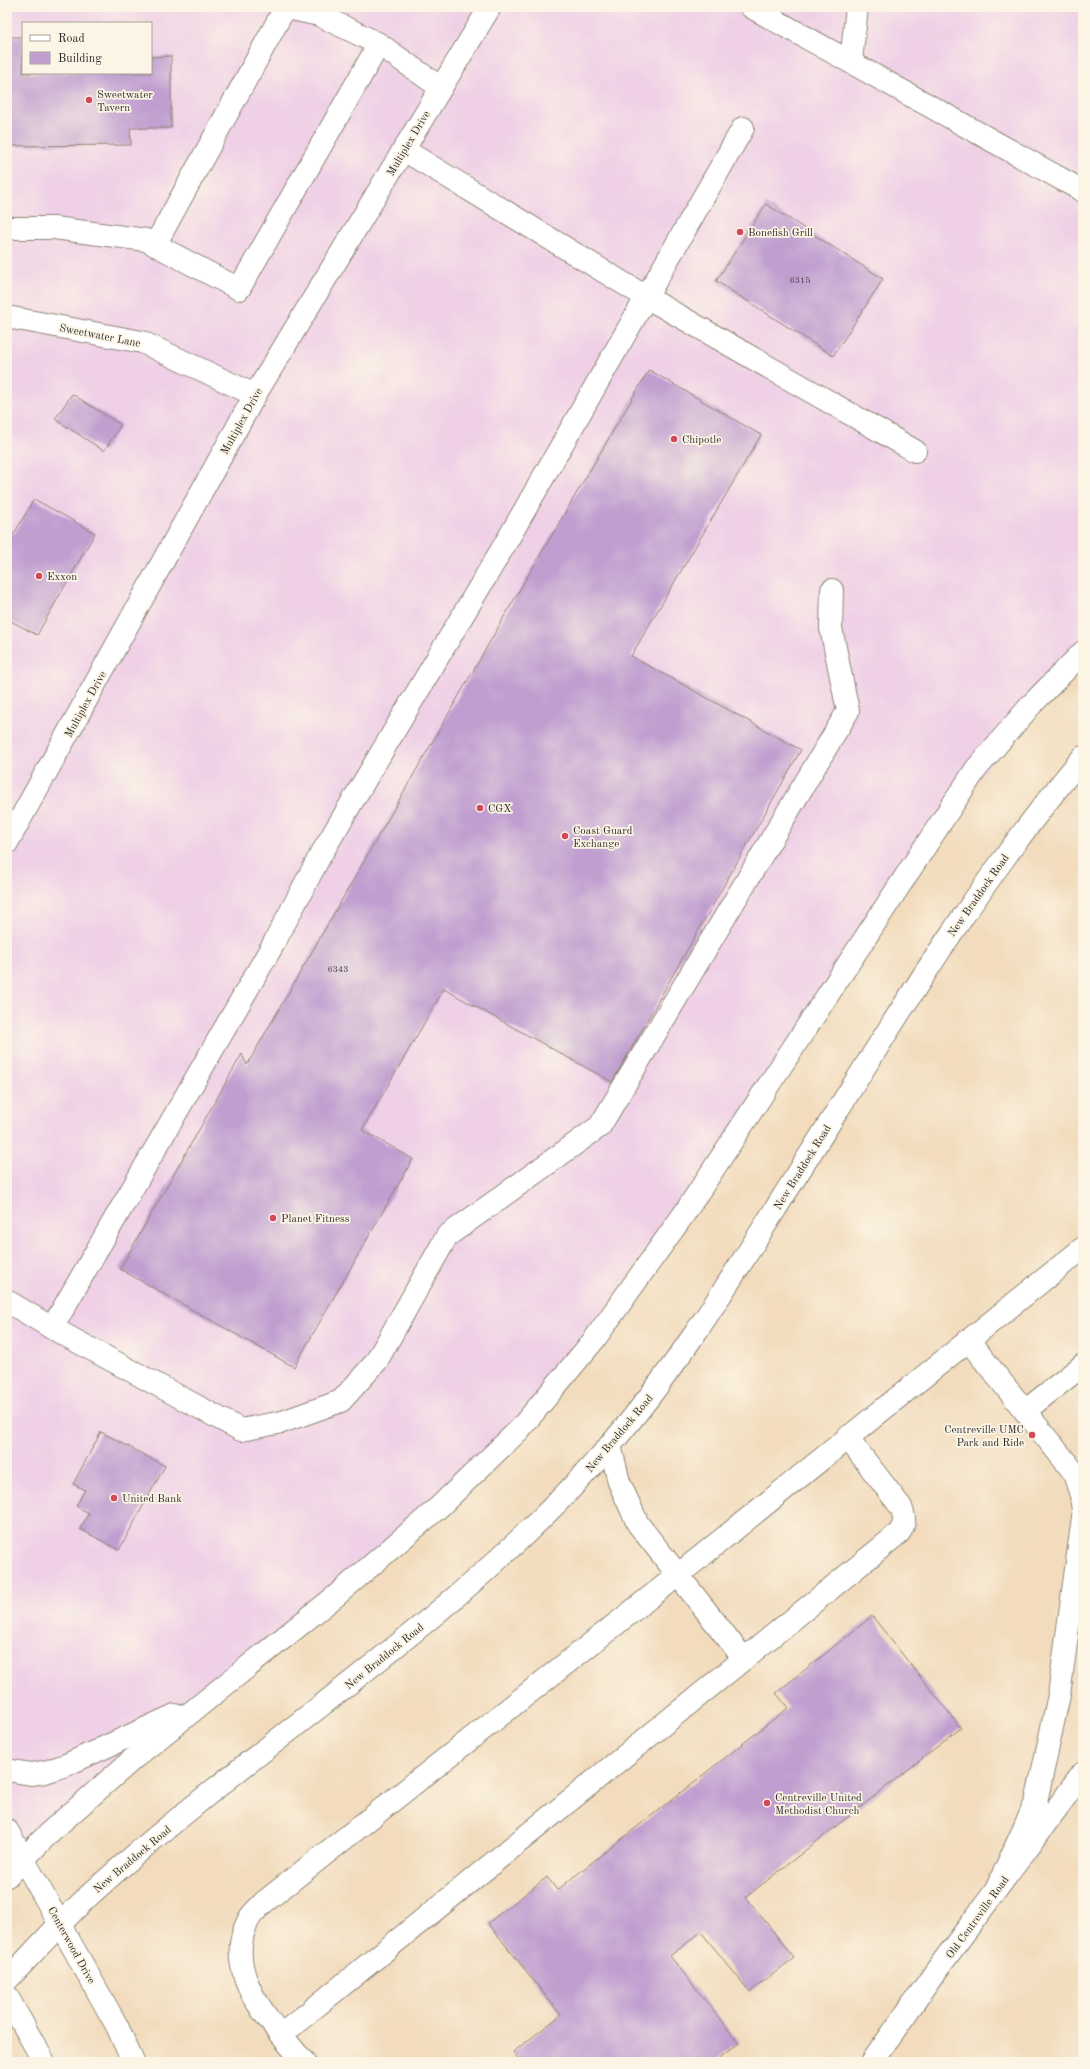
<svg xmlns="http://www.w3.org/2000/svg" width="1090" height="2069" font-family="'Old Standard TT',serif">
<style>
.built{fill:#efd0e7;fill-rule:evenodd}
.building{fill:#c09fd0}
.lines{fill:none;stroke-linecap:round;stroke-linejoin:round}
.minor-casing{stroke:#8e8474;stroke-width:24}
.minor{stroke:#fff;stroke-width:22}
.poi-dot{fill:#d1495b;stroke:#fcf5e5;stroke-width:1.5}
.labels{text-anchor:middle;stroke-width:3.5;stroke-linejoin:round;paint-order:stroke}
.number-label{font-size:9px;fill:#504854}
.poi-label{font-size:11px;fill:#2b2b2b;stroke:#fcf5e5;text-anchor:start}
.street-label{font-size:11px;fill:#2b2b2b;stroke:#fcf5e5}
</style>
<rect width="100%" height="100%" fill="#fcf5e5"/>
<filter id="ink" filterUnits="userSpaceOnUse"><feTurbulence type="fractalNoise" baseFrequency=".025" numOctaves="2"/><feDisplacementMap in="SourceGraphic" scale="8" xChannelSelector="R" yChannelSelector="G"/><feConvolveMatrix kernelMatrix="1 2 1 2 8 2 1 2 1" color-interpolation-filters="sRGB"/></filter>
<filter id="wash" filterUnits="userSpaceOnUse"><feTurbulence type="fractalNoise" baseFrequency=".012" numOctaves="4" result="noise"/><feDisplacementMap in="SourceGraphic" scale="16" xChannelSelector="R" yChannelSelector="G"/><feGaussianBlur stdDeviation="0.9" result="paint"/><feColorMatrix in="noise" values="0 0 0 0 0 0 0 0 0 0 0 0 0 0 0 0 0 1.4 0 .05"/><feComposite in="paint" operator="in"/></filter>
<g filter="url(#wash)">
<rect width="100%" height="100%" fill="#f2dcbd"/>
<path class="built" d="M7,7H1083V660L1031,705L519,1430L24,1860L7,1827ZM23,23H151V73H23Z"/>
<g id="blocks">
<g class="building">
<path d="M7,37H23V73H151V57L171,56V128H130L131,145L7,146Z"/>
<path d="M766,204L883,279L833,356L716,281Z"/>
<path d="M649,370L761,435L631,656L801,750L612,1082L444,989L362,1130L413,1159L294,1367L120,1269L242,1054L247,1065L519,591Z"/>
<path d="M72,394L121,425L104,451L55,419Z"/>
<path d="M34,499L95,533L37,635L7,619V530L14,534Z"/>
<path d="M101,1432L165,1466L119,1550L80,1529L89,1513L76,1506L85,1490L73,1484Z"/>
<path d="M872,1616L961,1728L746,1897L794,1958L750,1992L701,1932L670,1956L739,2043L714,2062H521L513,2052L561,2015L488,1923L547,1877L557,1890L788,1708L776,1693Z"/>
</g>
</g>
</g>
<g filter="url(#ink)">
<use href="#blocks" fill-opacity="0" stroke="#8e8474" stroke-width="1"/>
<g class="lines">
<g class="minor-casing">
<g id="minor">
<path d="M751,7L1083,191"/>
<path d="M379,44L441,88"/>
<path d="M851,61L857,7"/>
<path d="M743,128L508,539L320,856L274,943L52,1328L241,1430L282,1422L341,1401L376,1362L447,1236L600,1126L848,711L831,628L832,590"/>
<path d="M404,150L646,297L915,451"/>
<path d="M7,228H54L146,240L239,289L379,44L319,15L283,7"/>
<path d="M155,245L285,8"/>
<path d="M7,317L142,342L255,395"/>
<path d="M7,843L255,395L490,7"/>
<path d="M7,1301L52,1328"/>
<path d="M968,1340L1073,1471L1081,1495L1083,1511"/>
<path d="M1025,1411L1083,1365"/>
<path d="M610,1445L619,1482L638,1524L744,1659"/>
<path d="M7,1770L31,1774L45,1772L66,1765L175,1715"/>
<path d="M7,1830L117,2026L133,2062"/>
<path d="M7,1876L50,1832L133,1759L337,1595L439,1507L519,1430L594,1340L684,1214L976,769L1031,705L1083,652"/>
<path d="M996,1890L1036,1802L1059,1695L1083,1517"/>
<path d="M7,1980C36,1950 63,1919 94,1891C260,1740 457,1621 606,1450C673,1373 727,1286 781,1200C877,1049 968,894 1083,757"/>
<path d="M7,1996L44,2062"/>
<path d="M281,2035L899,1533C906,1523 905,1518 901,1507L847,1437"/>
<path d="M304,2062C272,2024 220,1973 249,1919C252,1913 259,1908 263,1903L678,1575L1083,1248"/>
<path d="M872,2062L936,1971L1083,1773"/>
</g>
</g>
<use href="#minor" class="minor"/>
</g>
</g>
<g class="poi-dot">
<circle cx="89" cy="100" r="4"/>
<circle cx="740" cy="232" r="4"/>
<circle cx="674" cy="439" r="4"/>
<circle cx="39" cy="576" r="4"/>
<circle cx="480" cy="808" r="4"/>
<circle cx="565" cy="836" r="4"/>
<circle cx="273" cy="1218" r="4"/>
<circle cx="1032" cy="1435" r="4"/>
<circle cx="114" cy="1498" r="4"/>
<circle cx="767" cy="1803" r="4"/>
</g>
<g class="labels">
<g class="number-label">
<text x="800" y="283">6315</text>
<text x="338" y="972">6343</text>
</g>
<g class="poi-label">
<text x="97" y="98">Sweetwater<tspan x="97" dy="13">Tavern</tspan></text>
<text x="748" y="236">Bonefish Grill</text>
<text x="682" y="443">Chipotle</text>
<text x="47" y="580">Exxon</text>
<text x="488" y="812">CGX</text>
<text x="573" y="834">Coast Guard<tspan x="573" dy="13">Exchange</tspan></text>
<text x="281" y="1222">Planet Fitness</text>
<text x="1024" y="1433" text-anchor="end">Centreville UMC<tspan x="1024" dy="13">Park and Ride</tspan></text>
<text x="122" y="1502">United Bank</text>
<text x="775" y="1801">Centreville United<tspan x="775" dy="13">Methodist Church</tspan></text>
</g>
<g class="street-label">
<text transform="translate(408 143) rotate(-59)" y="4">Multiplex Drive</text>
<text transform="translate(100 335) rotate(11)" y="4">Sweetwater Lane</text>
<text transform="translate(241 421) rotate(-61)" y="4">Multiplex Drive</text>
<text transform="translate(85 704) rotate(-61)" y="4">Multiplex Drive</text>
<text transform="translate(978 895) rotate(-55)" y="4">New Braddock Road</text>
<text transform="translate(802 1167) rotate(-58)" y="4">New Braddock Road</text>
<text transform="translate(619 1433) rotate(-50)" y="4">New Braddock Road</text>
<text transform="translate(384 1656) rotate(-39)" y="4">New Braddock Road</text>
<text transform="translate(132 1859) rotate(-40)" y="4">New Braddock Road</text>
<text transform="translate(977 1917) rotate(-54)" y="4">Old Centreville Road</text>
<text transform="translate(72 1945) rotate(61)" y="4">Centerwood Drive</text>
</g>
</g>
<rect width="1090" height="2069" fill="none" stroke="#fcf5e5" stroke-width="24"/>
<rect x="22" y="22" width="130" height="52" fill="#fcf5e5" stroke="#a8a49b"/>
<rect x="30" y="35" width="20" height="6" fill="#ffffff" stroke="#a8a49b"/>
<text x="58" y="42" font-size="12" fill="#2b2b2b">Road</text>
<rect x="30" y="52" width="20" height="12" fill="#c09fd0" stroke="#a8a49b"/>
<text x="58" y="62" font-size="12" fill="#2b2b2b">Building</text>
</svg>
